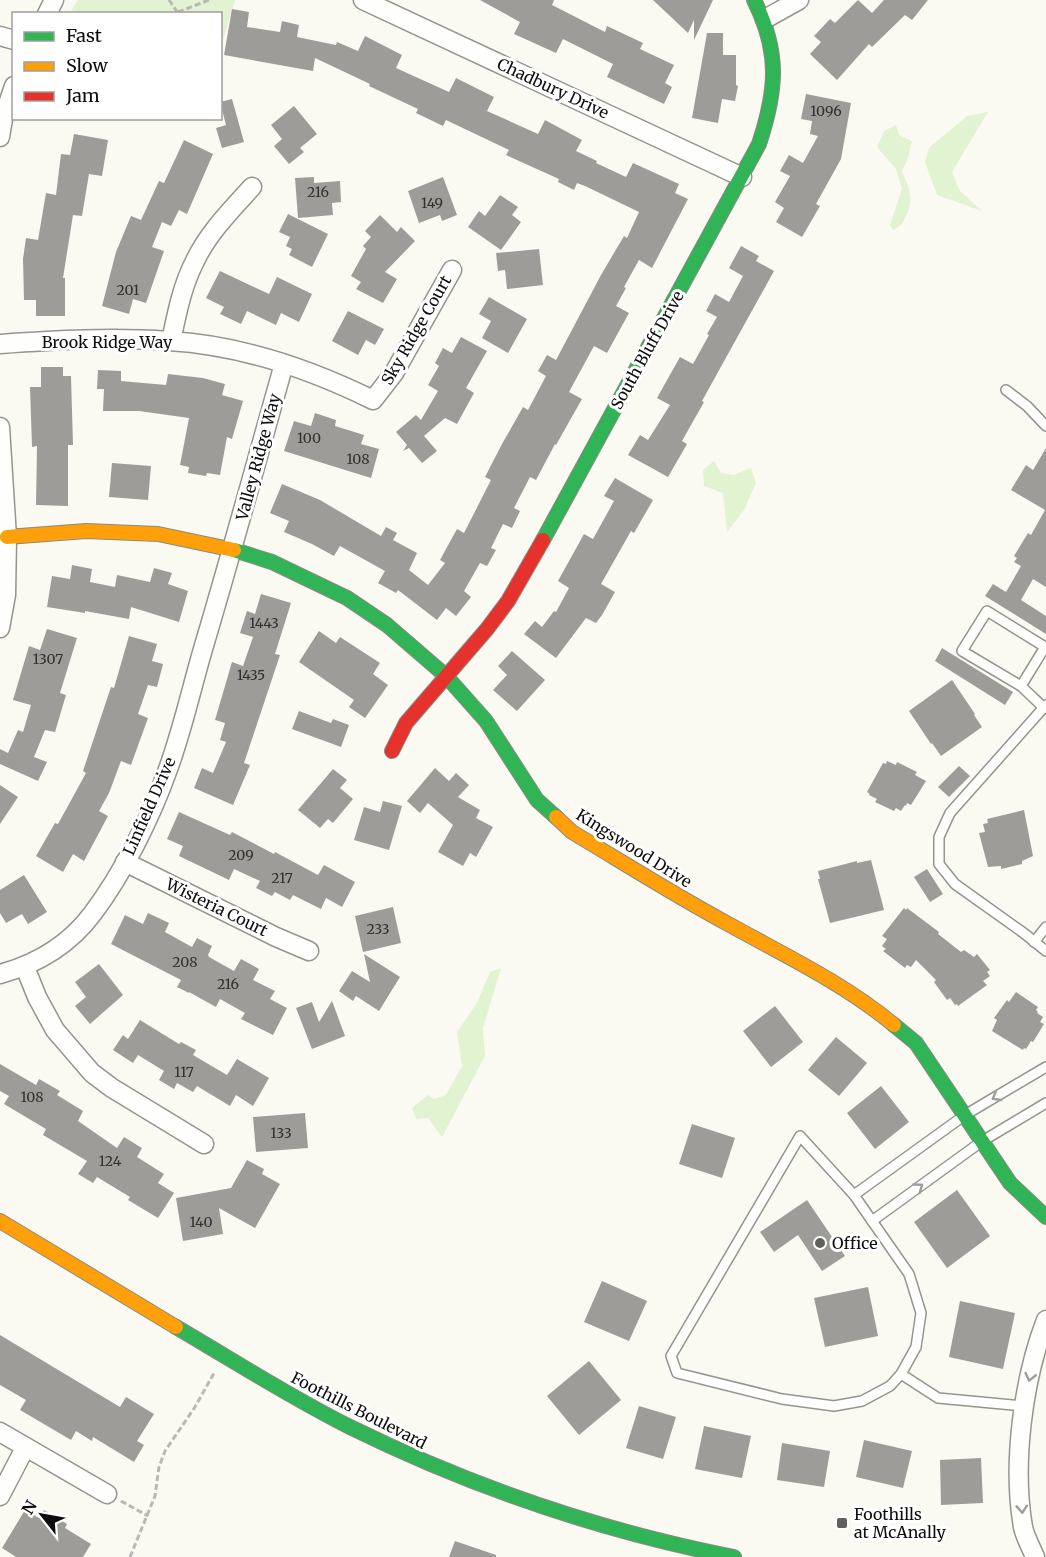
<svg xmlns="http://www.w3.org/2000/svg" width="1046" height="1557" font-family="Merriweather,serif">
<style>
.green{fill:#e1f3d0}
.building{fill:#9e9c98}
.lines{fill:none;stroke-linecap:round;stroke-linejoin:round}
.lane-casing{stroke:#949490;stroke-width:12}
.street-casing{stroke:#949490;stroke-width:21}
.fast-casing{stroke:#8b8a87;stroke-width:16}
.slow-casing{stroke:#8b8a87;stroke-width:16}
.jam-casing{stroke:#8b8a87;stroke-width:16}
.path{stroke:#b8b8b6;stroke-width:3;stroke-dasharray:6 3;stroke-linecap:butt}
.lane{stroke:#fefefd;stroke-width:9}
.street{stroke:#fefefd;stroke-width:18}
.fast{stroke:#30b455;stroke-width:14}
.slow{stroke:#ff9f0a;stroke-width:14}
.jam{stroke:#e5322d;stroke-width:14}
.oneway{stroke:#9e9e9d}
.poi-dot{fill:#60605d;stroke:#fff;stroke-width:2}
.labels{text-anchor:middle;stroke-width:6;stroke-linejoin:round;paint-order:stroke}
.number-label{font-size:14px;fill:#313130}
.street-label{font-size:16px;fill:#0d0d0d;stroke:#fff}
.poi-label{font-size:16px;fill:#0d0d0d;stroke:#fff;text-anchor:start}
</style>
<rect width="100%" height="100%" fill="#fbfaf2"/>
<g class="green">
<path d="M78,0H235L221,47L220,14L70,13Z"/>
<path d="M988,112L952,172L960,191L982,211L937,195L925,162L929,148L967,116Z"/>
<path d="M896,125L899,135L912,141L908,158L902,171C909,189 915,198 906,216C902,224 901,226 893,230L890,225L902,189L896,169L877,147L884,131Z"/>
<path d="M714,461L721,473L734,475L751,468L756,483L744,510L727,532L723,493L704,486L703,470Z"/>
<path d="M501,968L483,1028L485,1056L442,1137L428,1118L416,1119L412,1108L428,1095L434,1099L446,1095L462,1066L457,1032L477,1003L490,972Z"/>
</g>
<g class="building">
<path d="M480,0H554L552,5L605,32L607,26L643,43L640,49L674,65L665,83L672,87L664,104L607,77L613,64L563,39L556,53L514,34L520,22Z"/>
<path d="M653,0H713L694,40V20L688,33Z"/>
<path d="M858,0L872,13L884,0H928L912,20L905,15L872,47L869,44L837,80L810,54L821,42L814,36L830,19L835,23Z"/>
<path d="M232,9L249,12L247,27L280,32L282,21L299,25L297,37L336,45L337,42L358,51L365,36L402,55L396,68L449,92L456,78L494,97L487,111L538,134L545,120L582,140L576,151L597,161L596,163L626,177L633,163L679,184L675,193L688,199L652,268L639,260L624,287L626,288L616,306L629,313L607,353L594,346L569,392L582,399L556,445L555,444L536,480L530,477L514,508L520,511L512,528L503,524L491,548L496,550L487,566L480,563L464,591L471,597L456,616L446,608L437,620L398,590L396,593L378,583L385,571L340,546L334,556L312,544L284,532L289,521L270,513L282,484L320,500L381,536L386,527L397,533L393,540L417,553L409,570L428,585L445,563L440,560L457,529L464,533L491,480L485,477L502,444L523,407L528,410L546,376L538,371L547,355L556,360L601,275L624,236L627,238L639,212L585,186L577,183L574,190L558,182L559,179L506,155L509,150L446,120L443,126L416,113L418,109L369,86L370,84L315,58L313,71L224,55Z"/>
<path d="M707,33H723V55H736V85L738,86L735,101L722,99L718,123L692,118Z"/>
<path d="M806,94L851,103L841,159L816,204L820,206L802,237L776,222L784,208L775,202L790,176L780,171L789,155L803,163L818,136L810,134L812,121L801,119Z"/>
<path d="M232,99L244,142L222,148L216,128L226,125L220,102Z"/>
<path d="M294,106L317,134L300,148L304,152L289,164L274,146L282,139L271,125Z"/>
<path d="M74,134L108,140L102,176L89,174L82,216L73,215L63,278H65V316H36V300H24L23,259L26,238L38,240L46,193L56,195L61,154L70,155Z"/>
<path d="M184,140L213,154L187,214L179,210L171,226L162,222L152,247L164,251L146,303L133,299L129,314L102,306L116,252L131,216L141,220L159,181L164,183Z"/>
<path d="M314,177V183L340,181L341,202L332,203L333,215L298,218L295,178Z"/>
<path d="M443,177L457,215L442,221L440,215L419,223L408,191Z"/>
<path d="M500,195L518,207L512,215L521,222L501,250L468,227L479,211L485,216Z"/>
<path d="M288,214L328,234L312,267L289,255L292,249L286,246L290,237L279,232Z"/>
<path d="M380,215L397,232L401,227L415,241L385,272L397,279L383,303L356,289L361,282L351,276L366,249L363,246L371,237L365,231Z"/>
<path d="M741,246L759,256L756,261L774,271L702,401L704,402L682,441L687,444L668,477L628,455L640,435L648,440L670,405L657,398L680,357L693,364L709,335L707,334L717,317L706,311L715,294L729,302L743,276L729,268Z"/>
<path d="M539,249L543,285L507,289L505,270L498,271L496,253Z"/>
<path d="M220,271L269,294L277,277L312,294L299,322L281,313L276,325L247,311L241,324L220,314L224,307L206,298Z"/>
<path d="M489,297L527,319L508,353L482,338L491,321L479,314Z"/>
<path d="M348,311L384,329L375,345L366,340L358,355L332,341Z"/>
<path d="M461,337L487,351L466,388L474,393L457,424L445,418L424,436L437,451L422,463L409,448L403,451L407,445L396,432L416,415L421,420L438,391L428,385L439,366L435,363L443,348L452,353Z"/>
<path d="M41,367H63V376H71L73,445H68V506L36,505L37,446L32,447L30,387H41Z"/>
<path d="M98,370L121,371V381L166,385L168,374L203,378L225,384L222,395L243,401L232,439L227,437L220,475L207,473L206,476L188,473L189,467L180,465L189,418L139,411H103L104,389H97Z"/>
<path d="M315,413L336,420L335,426L364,435L361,444L379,449L371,478L284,451L294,421L311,426Z"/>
<path d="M1046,448V587L1033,579L1021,600L1046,616V634L985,596L993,584L1006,592L1021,566L1014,562L1017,558L1014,556L1028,533L1031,535L1045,510L1011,490L1026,465L1033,470Z"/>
<path d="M112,463L151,466L148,500L109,497Z"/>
<path d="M615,478L653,500L634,533L631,531L601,584L615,592L602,615L596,623L586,618L556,658L524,634L535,621L542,627L554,611L556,612L569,588L558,581L584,534L593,539L614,501L604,496Z"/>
<path d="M72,565L92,569L90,582L115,587L117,575L150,582L154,568L172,573L168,584L188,591L179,622L131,607L129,619L85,611V613L47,607L52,576L70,579Z"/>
<path d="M261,594L291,603L275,654L280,655L244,763L250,765L233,805L194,788L202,768L213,773L226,742L220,740L225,723L215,720L232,662L243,666L253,637L240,633L247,611L255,614Z"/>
<path d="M47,629L77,638L60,693L66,695L55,732L45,730L34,757L47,762L38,781L0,764V749L8,753L18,730L23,732L31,705L13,700L29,646L40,650Z"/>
<path d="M319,631L336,643L340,637L380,663L373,674L388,685L365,718L349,707L354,700L299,662Z"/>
<path d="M129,636L157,644L152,661L163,664L157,687L148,685L138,714L148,718L131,765L121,761L109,793L99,811L108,816L84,861L73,854L63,872L36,856L55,823L58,824L86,773L83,771L111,687L114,688Z"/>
<path d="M942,648L1013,692L1005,705L935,661Z"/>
<path d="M512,651L545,680L517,711L493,690L507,675L498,666Z"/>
<path d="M952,680L975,714L974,715L982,727L941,756L932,743L931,744L909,711Z"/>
<path d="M299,711L331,723L333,719L349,725L341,747L292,729Z"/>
<path d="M887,761L896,765L897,762L917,772L915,775L926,781L911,805L907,803L906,806L905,805L901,811L896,808L894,811L875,802L877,799L869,795L870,794L867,792L883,763L886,764Z"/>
<path d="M959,766L970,776L949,797L938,787Z"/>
<path d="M435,768L449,781L456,773L469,785L458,797L480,810L476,818L493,827L476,857L470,853L463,866L438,852L453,825L428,803L420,813L407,801Z"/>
<path d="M333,769L347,780L340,788L353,799L333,823L328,819L320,828L298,810Z"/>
<path d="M0,785L18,797L0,824Z"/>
<path d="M383,801L402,806L389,850L354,840L364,807L380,812Z"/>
<path d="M1024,810L1033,856L1022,861V864L1001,869V866L988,867L979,833L985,832L983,824L988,823L987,819Z"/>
<path d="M179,812L230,835L232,832L274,854L275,852L318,875L324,865L355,882L342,907L326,898L321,909L293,895L290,900L275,892L272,896L256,888L260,881L234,869L229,880L179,856L183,846L167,839Z"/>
<path d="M871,860L884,910L830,923L818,879H820L818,871L857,861V863Z"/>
<path d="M927,869L943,894L930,902L914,877Z"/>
<path d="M24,875L47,912L28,924L22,914L6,923L0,913V890Z"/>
<path d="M393,907L401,943L363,952L355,916Z"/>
<path d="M904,908L906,910L907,908L939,932L938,934L961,952L964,950L974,957L977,954L990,970L987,972L990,976L983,981L987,985L958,1006L957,1004L955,1005L950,998L947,1000L934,982L936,980L916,960L911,967L907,965L905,968L883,951L886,949L882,946L887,939L882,936Z"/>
<path d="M148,913L169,923L165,932L192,947L197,938L212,946L208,955L209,957L234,971L241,959L259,969L253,980L275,991L270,999L287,1008L273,1035L241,1019L245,1013L220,999L216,1007L189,992V993L177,987L181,980L111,944L125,915L143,924Z"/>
<path d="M364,954L400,977L379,1011L356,996L353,1001L339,991L352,971L370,982Z"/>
<path d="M99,964L123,995L90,1024L75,1006L86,997L75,982Z"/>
<path d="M1016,992L1038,1007L1036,1010L1038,1012L1037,1013L1043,1017L1040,1022L1044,1024L1033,1042L1031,1041L1026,1049L1024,1048L1023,1050L992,1031L997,1020L994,1018L1007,1000L1009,1002Z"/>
<path d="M332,1001L345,1036L312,1049L296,1008L312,1002L319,1022Z"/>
<path d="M775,1006L803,1042L771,1067L743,1031Z"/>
<path d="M140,1020L179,1044L181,1042L196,1050L193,1055L227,1075L237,1059L269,1078L253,1106L236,1095L230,1106L197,1086L193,1092L177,1083L174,1089L159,1080L164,1071L138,1055L133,1063L113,1050L123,1035L128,1039Z"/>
<path d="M836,1037L867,1063L839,1096L808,1070Z"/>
<path d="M0,1064L36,1085L39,1079L60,1091L57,1095L83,1111L78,1121L117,1148L124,1137L142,1148L137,1157L164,1174L158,1183L174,1193L158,1218L128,1200L130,1197L97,1177L93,1183L78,1174L87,1161L43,1135L46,1129L4,1104L9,1096L0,1091Z"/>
<path d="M881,1086L909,1122L875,1149L847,1113Z"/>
<path d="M305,1113L308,1148L256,1152L253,1117Z"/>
<path d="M692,1124L735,1138L722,1178L679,1164Z"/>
<path d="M247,1160L264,1169L262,1174L280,1184L255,1228L219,1208L223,1234L183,1241L176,1198L231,1188Z"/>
<path d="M957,1190L990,1236L947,1268L914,1222Z"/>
<path d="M807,1200L845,1256L822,1271L798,1235L774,1252L760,1232Z"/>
<path d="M602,1281L647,1301L629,1341L584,1322Z"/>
<path d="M868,1287L878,1336L825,1347L814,1298Z"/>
<path d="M960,1301L1015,1313L1003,1369L949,1357Z"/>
<path d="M0,1335L120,1407L126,1397L154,1414L137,1441L144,1445L134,1462L93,1437L92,1441L76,1431L71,1440L20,1410L26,1400L0,1385Z"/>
<path d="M589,1361L621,1400L579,1435L547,1396Z"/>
<path d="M639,1406L676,1417L663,1459L626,1448Z"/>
<path d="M704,1426L751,1436L742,1478L695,1469Z"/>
<path d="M864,1440L912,1451L903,1488L856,1477Z"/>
<path d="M782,1443L830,1451L824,1487L777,1480Z"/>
<path d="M981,1458L983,1503L941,1505L940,1460Z"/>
<path d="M25,1510L39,1518L44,1510L67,1524L65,1528L91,1544L83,1557H16L2,1548Z"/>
<path d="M455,1541L496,1555V1557H449Z"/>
</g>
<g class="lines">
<g class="lane-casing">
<g id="lane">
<path d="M1006,390L1027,406L1046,426"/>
<path d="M1021,686L1045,647L987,611L962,651L1021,686L1044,708"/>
<path d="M1046,705L950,813L939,837V864L955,884L1025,934L1046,951"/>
<path d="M1034,942L1046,927"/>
<path d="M800,1136L854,1195L909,1274L921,1313L916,1347L901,1374L890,1386L862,1401L834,1406L782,1399L677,1373L671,1356Z"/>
<path d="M854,1195L965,1115L1046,1067"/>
<path d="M872,1221L981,1142L1046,1103"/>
<path d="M901,1374L938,1398L1023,1406"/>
</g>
</g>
<g class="street-casing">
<g id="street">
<path d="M363,0L742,177"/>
<path d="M47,14L54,0"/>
<path d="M765,19L799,0"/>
<path d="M0,36L14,40"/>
<path d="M0,137L3,119L14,86"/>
<path d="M171,341C177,313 182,286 195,261C208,233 232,209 252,187"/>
<path d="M0,344C56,340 112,337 169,341C239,345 310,369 373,400L394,373L452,270"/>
<path d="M0,427L7,537L6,595L0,628"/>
<path d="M125,862L276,937L309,951"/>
<path d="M25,967L37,997L55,1030L92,1073L112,1088L204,1144"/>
<path d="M0,974C37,964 70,944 93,913C123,873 150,819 167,772C182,732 191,690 203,649C231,555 257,459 284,364"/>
<path d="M0,1432L107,1494"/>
<path d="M0,1496L25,1448"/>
<path d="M1035,1557C1031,1547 1025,1537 1023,1527C1012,1464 1023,1380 1046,1320"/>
</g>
</g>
<g class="fast-casing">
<g id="fast">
<path d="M543,540L759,144C777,90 780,52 754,0"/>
<path d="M234,550L272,562L347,598L387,625L446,676L486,721L537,800L556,817"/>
<path d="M894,1025L916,1043L1010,1183L1046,1217"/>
<path d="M176,1327C234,1361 290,1397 350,1427C472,1487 601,1531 734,1557"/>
</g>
</g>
<g class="slow-casing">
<g id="slow">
<path d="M7,537L86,531L158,534L234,550"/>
<path d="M556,817L572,832C624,863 676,896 730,925C786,956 845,984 894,1025"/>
<path d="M0,1221L176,1327"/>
</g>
</g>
<g class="jam-casing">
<path id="jam" d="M392,751L406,723L487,629L508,601L543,540"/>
</g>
<g class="path">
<path d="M169,0L178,13"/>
<path d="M178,12L209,0"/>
<path d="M121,1501L148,1516"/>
<path d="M130,1557L155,1496L159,1467L165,1451L195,1407L214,1373"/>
</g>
<use href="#lane" class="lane"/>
<use href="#street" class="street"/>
<use href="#fast" class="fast"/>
<use href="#slow" class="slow"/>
<use href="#jam" class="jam"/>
</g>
<defs><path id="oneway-chevron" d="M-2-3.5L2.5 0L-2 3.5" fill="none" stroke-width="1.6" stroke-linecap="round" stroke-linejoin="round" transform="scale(1.5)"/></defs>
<g class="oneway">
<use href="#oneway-chevron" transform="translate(996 1097) rotate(150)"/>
<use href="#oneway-chevron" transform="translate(919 1187) rotate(-36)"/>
<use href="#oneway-chevron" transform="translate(1030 1377) rotate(103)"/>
<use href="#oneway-chevron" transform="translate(1022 1509) rotate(86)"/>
</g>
<g class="poi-dot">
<circle cx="820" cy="1243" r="6"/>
<rect x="836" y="1517" width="12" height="12" rx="3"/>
</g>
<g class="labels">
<g class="number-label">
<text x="826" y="116">1096</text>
<text x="318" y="197">216</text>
<text x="432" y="208">149</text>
<text x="128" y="295">201</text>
<text x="309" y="443">100</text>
<text x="358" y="464">108</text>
<text x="264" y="628">1443</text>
<text x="48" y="664">1307</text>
<text x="251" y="680">1435</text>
<text x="241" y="860">209</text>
<text x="282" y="883">217</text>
<text x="378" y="934">233</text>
<text x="185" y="967">208</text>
<text x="228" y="989">216</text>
<text x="184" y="1077">117</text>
<text x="32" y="1102">108</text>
<text x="281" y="1138">133</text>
<text x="110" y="1166">124</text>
<text x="201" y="1227">140</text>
</g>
<g class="street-label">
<text transform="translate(553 88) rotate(25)" y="6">Chadbury Drive</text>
<text transform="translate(416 330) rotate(-60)" y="6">Sky Ridge Court</text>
<text x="107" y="348">Brook Ridge Way</text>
<text transform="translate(647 350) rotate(-61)" y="6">South Bluff Drive</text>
<text transform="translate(258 457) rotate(-75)" y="6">Valley Ridge Way</text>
<text transform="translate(149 806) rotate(-66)" y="6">Linfield Drive</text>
<text transform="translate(634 848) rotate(32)" y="6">Kingswood Drive</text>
<text transform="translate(217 907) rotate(26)" y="6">Wisteria Court</text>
<text transform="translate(359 1410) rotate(27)" y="6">Foothills Boulevard</text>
</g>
<g class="poi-label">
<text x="832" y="1249">Office</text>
<text x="854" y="1520">Foothills<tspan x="854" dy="18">at McAnally</tspan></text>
</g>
</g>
<rect x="12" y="12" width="210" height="108" fill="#ffffff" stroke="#9e9e9e" stroke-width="1.5"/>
<rect x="24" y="32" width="30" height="9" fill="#30b455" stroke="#9e9e9e" stroke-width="1.5"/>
<text x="66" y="42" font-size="18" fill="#0d0d0d">Fast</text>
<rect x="24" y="62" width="30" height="9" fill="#ff9f0a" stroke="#9e9e9e" stroke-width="1.5"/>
<text x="66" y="72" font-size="18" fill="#0d0d0d">Slow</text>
<rect x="24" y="92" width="30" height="9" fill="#e5322d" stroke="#9e9e9e" stroke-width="1.5"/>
<text x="66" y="102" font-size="18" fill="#0d0d0d">Jam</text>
<g transform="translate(42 1515) rotate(301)" stroke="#ffffff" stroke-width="4.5" paint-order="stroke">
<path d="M0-4.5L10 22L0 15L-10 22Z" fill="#0d0d0d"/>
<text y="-9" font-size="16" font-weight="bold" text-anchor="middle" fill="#0d0d0d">N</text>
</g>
</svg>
